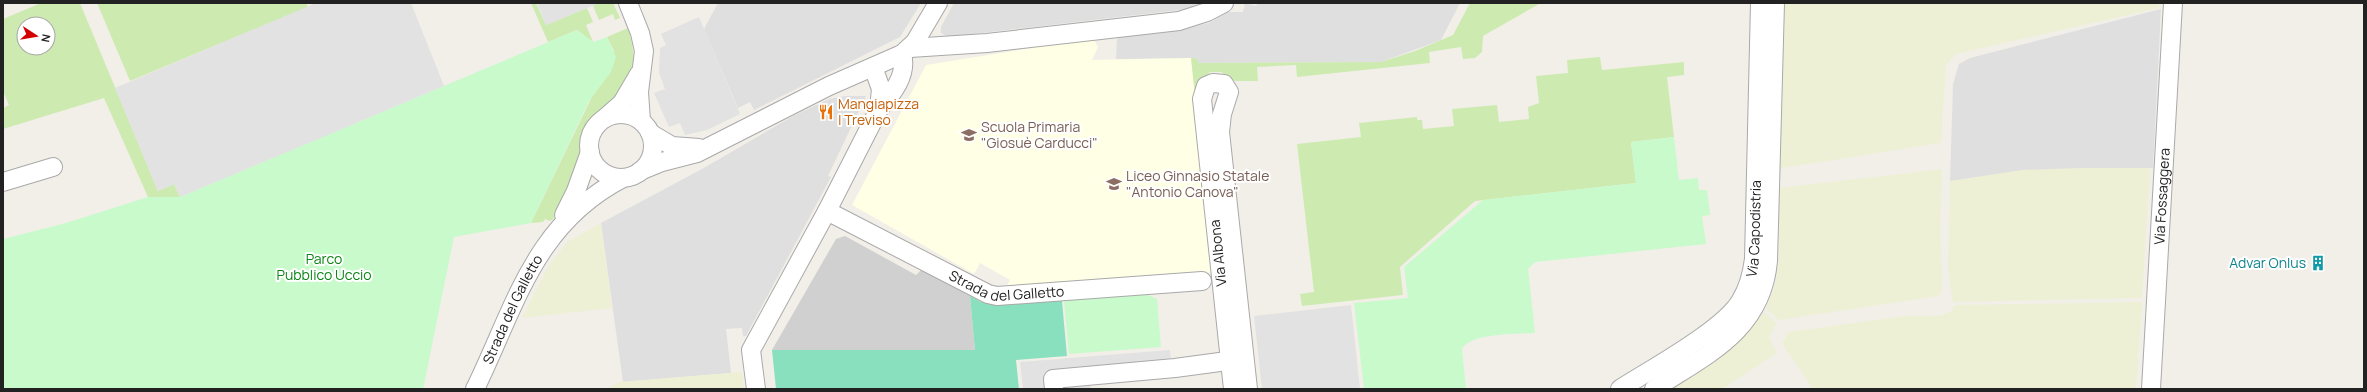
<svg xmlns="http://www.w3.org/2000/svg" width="2367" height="392" font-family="Manrope,sans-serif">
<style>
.residential{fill:#e0dfdf}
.education{fill:#ffffe5}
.religious{fill:#d0d0d0}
.farmland{fill:#eef0d5}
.grass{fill:#cdebb0;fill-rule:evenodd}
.park{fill:#c8facc}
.pitch{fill:#88e0be}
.parking{fill:#e2e2e2}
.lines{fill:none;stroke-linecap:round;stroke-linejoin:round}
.minor-casing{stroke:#a9a9a9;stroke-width:20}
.minor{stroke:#fff;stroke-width:18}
.labels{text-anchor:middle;stroke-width:4;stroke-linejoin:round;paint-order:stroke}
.food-label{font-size:14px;fill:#c56008;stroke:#fff;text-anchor:start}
.education-label{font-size:14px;fill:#785e54;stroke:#fff;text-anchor:start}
.street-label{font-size:14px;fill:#222;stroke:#fff}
.park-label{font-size:14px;fill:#0c8416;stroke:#fff}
.culture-label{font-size:14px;fill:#0d838f;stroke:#fff;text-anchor:end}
</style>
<rect width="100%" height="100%" fill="#f2efe9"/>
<g class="residential">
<path d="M718,3H921L900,37L754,110L750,102L738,108L704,29Z"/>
<path d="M954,3H1202L1188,9L948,37L941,33V27Z"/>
<path d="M1245,3L1256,6L1258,3H1460L1441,40L1381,62L1198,63L1191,58L1116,59L1117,39L1121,36L1175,30L1209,23L1227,12H1243Z"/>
<path d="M2161,9L2153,168L1950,181L1953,84L1959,64L1970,58Z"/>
<path d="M845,96H866L828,176L831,177L746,336H743L742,328L726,329L731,373L623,382L601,223L702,169L793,116L829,99Z"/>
</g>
<path class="education" d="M1093,38L1098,47L1092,60L1191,58L1215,272L1003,293L1010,280L980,263L974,274L852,205L926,65Z"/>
<path class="religious" d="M845,236L916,275L921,270L970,296L975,350H772L836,239Z"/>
<g class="farmland">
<path d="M1781,3H2159V8L1956,54L1946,65L1941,143L1777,169Z"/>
<path d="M2081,168H2150L2142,298L1953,302L1948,270L1950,181L2022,170Z"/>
<path d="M1942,169L1940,227L1942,288L1939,296L1779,320L1766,308L1775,285L1779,260L1778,188Z"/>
<path d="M601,223L612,308L522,318L548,267L567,242Z"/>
<path d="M2142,302L2136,389H1813L1782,344L1788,332L1905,316H1939L1951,311L1955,305Z"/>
<path d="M1764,312L1776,323L1769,337L1777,353L1722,389H1666L1732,345L1750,330Z"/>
<path d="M742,372L744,389H607L619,382Z"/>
</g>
<g class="grass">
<path d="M41,3H80L158,191L174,184L180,197H148L104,98L3,129V108L9,105L3,91V19ZM24,24H48V48H24Z"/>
<path d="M97,3H306L308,7L130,81Z"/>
<path d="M531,3H536L546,25L587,8L593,22L586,25L593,42L577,30L548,42Z"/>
<path d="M596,3H613L620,18L615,20L613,14L599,20L593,6Z"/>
<path d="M1470,3H1553L1539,4L1483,36L1482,52L1475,58L1463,59L1461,47L1429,52L1430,63L1297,77L1296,65L1257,67L1258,81H1235L1221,72H1210L1200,82L1196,104L1191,58L1198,59V63L1381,62L1415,51L1453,35Z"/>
<path d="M628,28C638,60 635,81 609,105C601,113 590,115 585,127C581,136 582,144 580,154C575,177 564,199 553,219L550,221L545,219L543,222L531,223L614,51L607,37Z"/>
<path d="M1600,57L1602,70L1684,62V75L1667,77L1674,137L1631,142L1636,183L1475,201L1400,267L1403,295L1302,306L1300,294L1314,292L1297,144L1361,137L1359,123L1417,117V120H1422L1423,129L1454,126L1452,109L1497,105L1499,122L1529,119L1528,107L1539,103L1536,76L1568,73L1567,60Z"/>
</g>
<g class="park">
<path d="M577,30L593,42L607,37L616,57L611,72L589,101L531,223L454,237L423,389H3V239L66,223L148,197H180Z"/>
<path d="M1674,137L1679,180L1698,178L1699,190H1707L1710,215L1702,216L1706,244L1535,262L1528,269L1535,333C1519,334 1470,333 1462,349L1466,389H1364L1354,303L1408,298L1404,267L1483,200L1636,183L1631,142Z"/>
<path d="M1146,294L1157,299L1161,347L1069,354L1064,301Z"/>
</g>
<path class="pitch" d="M970,296L981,302L991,303L1055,297L1062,301L1067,356L1016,360L1019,389H776L772,350H975Z"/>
<g class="parking">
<path d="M316,3H411L444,86L180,197L174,184L158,191L115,88Z"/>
<path d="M537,3H596L597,4L546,25Z"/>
<path d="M699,17L740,114L707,130L685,135L680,123L669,127L654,93L665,89L659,73L660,48L666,45L661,34Z"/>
<path d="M1351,305L1360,389H1262L1254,316Z"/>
<path d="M1170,350L1172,374L1090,383L1091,389H1023L1020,362Z"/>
</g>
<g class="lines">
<g class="minor-casing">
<g id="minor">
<path d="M628,3L640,33L644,51L639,92L641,121"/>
<path d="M910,48L987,43L1179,21L1207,12L1224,3"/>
<path d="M873,67L881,89L879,109"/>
<circle cx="621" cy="146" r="32"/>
<path d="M605,118L622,103L639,74"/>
<path d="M650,133L672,146L699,148"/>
<path d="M640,171L662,162L697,153L829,86L902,54L915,42L938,3"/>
<path d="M3,182L53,167"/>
<path id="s1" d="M827,211L988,294L997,296L1202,281"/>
<path d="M564,215L576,191L590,152"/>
<path id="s2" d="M475,389C516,305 534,224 623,178"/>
<path d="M756,389L751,350L827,211L879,109C892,94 908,75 902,54"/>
<path d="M1054,389L1053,379L1175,368L1242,359"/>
<path d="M1233,389L1202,99L1206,86L1213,83L1224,84L1229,92L1222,114L1220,132L1248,389"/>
<path id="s3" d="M1620,389C1651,369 1725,329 1741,300C1749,287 1752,274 1754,259L1760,3"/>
<path d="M1654,389C1706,355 1762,331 1768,261L1775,3"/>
<path id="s4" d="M2151,389L2173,3"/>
</g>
</g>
<use href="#minor" class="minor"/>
</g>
<defs>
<g id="restaurant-bare" transform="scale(1.2)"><path d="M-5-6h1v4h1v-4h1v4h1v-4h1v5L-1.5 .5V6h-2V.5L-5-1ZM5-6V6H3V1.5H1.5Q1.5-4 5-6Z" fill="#e8710a" stroke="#fff" stroke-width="2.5" paint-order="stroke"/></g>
<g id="school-bare" transform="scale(1.2)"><path d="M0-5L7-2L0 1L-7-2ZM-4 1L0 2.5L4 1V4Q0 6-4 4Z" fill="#8d6e63" stroke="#fff" stroke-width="2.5" paint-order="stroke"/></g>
<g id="building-bare" transform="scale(1.2)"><path d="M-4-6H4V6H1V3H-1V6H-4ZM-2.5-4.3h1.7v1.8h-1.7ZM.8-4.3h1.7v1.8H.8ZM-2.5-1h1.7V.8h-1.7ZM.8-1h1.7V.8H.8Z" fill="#0f9aa8" stroke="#fff" stroke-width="2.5" paint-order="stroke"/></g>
</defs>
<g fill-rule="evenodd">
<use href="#restaurant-bare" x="826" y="112"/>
<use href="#school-bare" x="969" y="135"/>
<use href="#school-bare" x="1114" y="184"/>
<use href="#building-bare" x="2318" y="263"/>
</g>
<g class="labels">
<g class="food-label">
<text x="838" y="109">Mangiapizza<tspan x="838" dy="16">| Treviso</tspan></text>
</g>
<g class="education-label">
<text x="981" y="132">Scuola Primaria<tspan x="981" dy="16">"Giosuè Carducci"</tspan></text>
<text x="1126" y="181">Liceo Ginnasio Statale<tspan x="1126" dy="16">"Antonio Canova"</tspan></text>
</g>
<g class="street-label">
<text dy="5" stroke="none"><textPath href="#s4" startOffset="193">Via Fossaggera</textPath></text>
<text dy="5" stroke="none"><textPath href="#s3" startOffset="225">Via Capodistria</textPath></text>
<text transform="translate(1218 253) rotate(-96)" y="5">Via Albona</text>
<text dy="5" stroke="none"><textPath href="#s1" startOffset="198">Strada del Galletto</textPath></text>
<text dy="5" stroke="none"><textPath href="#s2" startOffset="88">Strada del Galletto</textPath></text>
</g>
<g class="park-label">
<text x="324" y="264">Parco<tspan x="324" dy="16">Pubblico Uccio</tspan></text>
</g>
<g class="culture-label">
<text x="2306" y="268">Advar Onlus</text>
</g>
</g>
<rect width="2367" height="392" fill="none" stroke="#222222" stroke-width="8"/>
<g transform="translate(36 36) rotate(102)"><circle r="19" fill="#ffffff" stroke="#a7a7a7"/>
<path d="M0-3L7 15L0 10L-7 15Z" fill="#d40000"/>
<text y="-6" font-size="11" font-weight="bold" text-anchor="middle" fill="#222222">N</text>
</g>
</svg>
